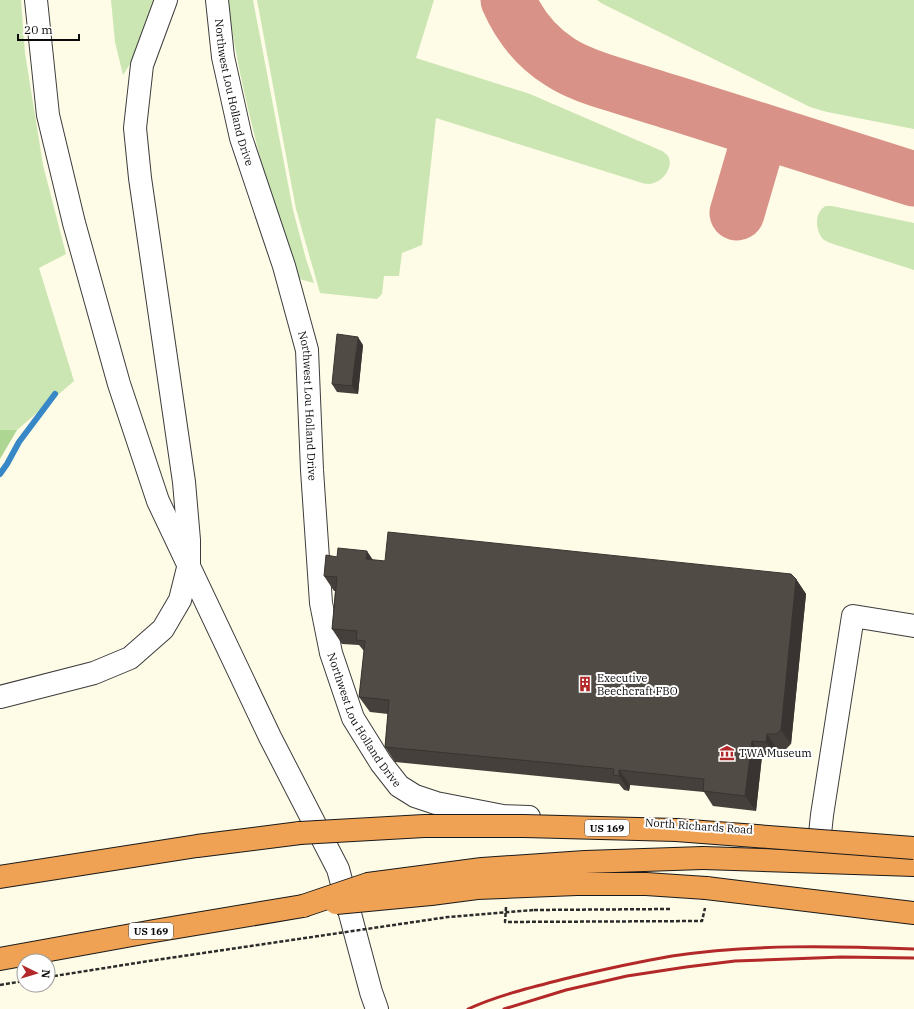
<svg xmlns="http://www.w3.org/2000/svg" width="914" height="1009" font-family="'IBM Plex Serif',serif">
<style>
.green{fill:#cbe6b3}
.forest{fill:#aed693}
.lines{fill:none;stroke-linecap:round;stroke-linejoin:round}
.stream{stroke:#3888c7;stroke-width:6}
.taxiway{stroke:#d89287;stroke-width:55}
.minor-casing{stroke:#3c3c3c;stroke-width:24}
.highway-casing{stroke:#1a1a1a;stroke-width:24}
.path{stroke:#2b2b2b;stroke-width:2.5;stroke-dasharray:4 2;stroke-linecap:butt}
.minor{stroke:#fff;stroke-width:22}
.highway{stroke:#efa154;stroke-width:22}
.rail{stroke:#b32828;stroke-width:3}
.highway-bridge-casing{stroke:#1a1a1a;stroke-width:24;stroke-linecap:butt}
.path-bridge{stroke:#2b2b2b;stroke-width:2.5;stroke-dasharray:4 2;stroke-linecap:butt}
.highway-bridge{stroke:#efa154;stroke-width:22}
.wall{fill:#46403c}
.shaded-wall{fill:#393431}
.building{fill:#514b46;stroke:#393431}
.labels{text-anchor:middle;stroke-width:4;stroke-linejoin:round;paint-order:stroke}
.shield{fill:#fff;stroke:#535353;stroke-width:1}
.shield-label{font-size:10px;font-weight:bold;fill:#090909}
.street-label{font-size:11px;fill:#090909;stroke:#fff}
.poi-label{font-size:11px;fill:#090909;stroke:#fff;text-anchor:start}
</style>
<rect width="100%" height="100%" fill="#fefbe6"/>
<g class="green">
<path d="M0,0H21L25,53L43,165L66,254L39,268L74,381L17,430H0Z"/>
<path d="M111,0H156L137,53L123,75L115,42Z"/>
<path d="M227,0H253L293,210L306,259L314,283L299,279C290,251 278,224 271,196C252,131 237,66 227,0Z"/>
<path d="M257,0H434L416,58L530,94L662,151C665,153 668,155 669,158C673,170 660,184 649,184C646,184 642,183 639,182L436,118L422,245L402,253L399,276H384L382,294L377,299L320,293L296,209Z"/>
<path d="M597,0H914V129L827,112L810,107L601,3Z"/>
<path d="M826,206H832L914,223V270L833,244C831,243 827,242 824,240C817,234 814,218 821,210C822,208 824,207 826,206Z"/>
</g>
<path class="forest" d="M0,430H17L0,459Z"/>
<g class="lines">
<path class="stream" d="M0,474L7,464L19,442L55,394"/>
<g class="taxiway">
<path d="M508,0C519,25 536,47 560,62C577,73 596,79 616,85C635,91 654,97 674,103C754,129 834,154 914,179"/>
<path d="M737,213L761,131"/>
</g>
<g class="minor-casing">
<g id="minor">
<path d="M36,0L48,115L74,223L119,384L158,501L270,737L338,869L371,992L377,1009"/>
<path id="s1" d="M217,0L223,57L241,138L284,266L307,350L312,470L321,603L331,653L353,718L381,763L399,786L415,796L436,803L503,816L529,817"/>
<path d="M0,697L94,673L130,658L163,629L180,600L189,564V540L184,482L140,178L135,128L142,65L166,0"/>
<path d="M820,834L822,815L853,616L914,626"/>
</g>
</g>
<g class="highway-casing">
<g id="highway">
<path d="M703,858L914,865"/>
<path d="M0,877L197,846L300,833"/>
<path d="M706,888L914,913"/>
<path d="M0,959L154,931L303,906"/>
</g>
</g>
<g class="path">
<path d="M506,907L505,922L702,921L705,908"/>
<path d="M534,910L670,909"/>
<path d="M0,985L24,981"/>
</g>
<use href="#minor" class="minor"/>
<use href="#highway" class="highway"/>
<g class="rail">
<path d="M468,1009C501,994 537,986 572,977C605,969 638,962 672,956C752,944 834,946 914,949"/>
<path d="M504,1009L566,990L627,976L686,967L735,961L842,957L914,958"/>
</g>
<g class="highway-bridge-casing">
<g id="highway-bridge">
<path d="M300,833L424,826H524L676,830L914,848"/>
<path d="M336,903L431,894L477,888L577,884H646L706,888"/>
<path d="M303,906L368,884L482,869L585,862L703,858"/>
</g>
</g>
<path class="path-bridge" d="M48,977L149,961L448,917L534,910"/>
<use href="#highway-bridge" class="highway-bridge"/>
</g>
<g class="wall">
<path d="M363,345L358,394L337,392L332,384Z"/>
<path d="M337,557L385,561L796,579L806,594L791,744L786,749H777V757L762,756L756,811L713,806L704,792L630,785L629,791L624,790L619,784L395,762L385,747L388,714L370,712L359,697L364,651L359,645L342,644L332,629L335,591H334L324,576Z"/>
</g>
<g class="shaded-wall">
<path d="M358,337L363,345L358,394L352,386Z"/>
<path d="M367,551L377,566L366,559Z"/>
<path d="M796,579L806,594L791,744L781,730Z"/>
<path d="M767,734L777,749V757L766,742Z"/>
<path d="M752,741L762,756L756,811L745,796Z"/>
<path d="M619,770L630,785L629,791L619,776Z"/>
</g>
<g class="building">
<path d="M337,334L358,337L352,386L332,384Z"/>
<path d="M388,532L791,574L796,579L781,730L776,734H767L766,742L752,741L745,796L703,791L704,779L619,770V776L613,775L614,769L385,747L389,700L359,697L365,641L356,640L357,631L332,629L337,577L324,576L326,555L337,557L338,548L367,551L366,559L385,561Z"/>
</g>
<defs>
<g id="building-bare" transform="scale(1.2)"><path d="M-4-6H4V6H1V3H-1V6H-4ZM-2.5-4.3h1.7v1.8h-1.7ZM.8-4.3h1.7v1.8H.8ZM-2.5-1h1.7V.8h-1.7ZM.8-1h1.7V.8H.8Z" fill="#b32828" stroke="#fff" stroke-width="2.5" paint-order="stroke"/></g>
<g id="museum-bare" transform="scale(1.2)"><path d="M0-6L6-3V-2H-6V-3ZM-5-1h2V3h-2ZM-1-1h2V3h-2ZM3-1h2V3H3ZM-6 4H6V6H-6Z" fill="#b32828" stroke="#fff" stroke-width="2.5" paint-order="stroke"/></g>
</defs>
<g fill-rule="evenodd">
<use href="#building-bare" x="585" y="684"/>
<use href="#museum-bare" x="727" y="753"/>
</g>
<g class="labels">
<g class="shield">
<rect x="585" y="820" width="44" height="16" rx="3"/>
<rect x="129" y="923" width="44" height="16" rx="3"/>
</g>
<g class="shield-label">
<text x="607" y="832">US 169</text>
<text x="151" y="935">US 169</text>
</g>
<g class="street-label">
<text dy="4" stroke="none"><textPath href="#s1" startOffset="94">Northwest Lou Holland Drive</textPath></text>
<text dy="4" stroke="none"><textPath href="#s1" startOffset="418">Northwest Lou Holland Drive</textPath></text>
<text dy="4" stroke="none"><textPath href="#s1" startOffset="742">Northwest Lou Holland Drive</textPath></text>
<text transform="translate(699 826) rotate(4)" y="4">North Richards Road</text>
</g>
<g class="poi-label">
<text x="597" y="682">Executive<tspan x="597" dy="13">Beechcraft FBO</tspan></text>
<text x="739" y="757">TWA Museum</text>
</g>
</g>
<g transform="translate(36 973) rotate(95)"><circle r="19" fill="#ffffff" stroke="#9d9d9d"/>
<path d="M0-3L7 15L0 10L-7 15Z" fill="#b32828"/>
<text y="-6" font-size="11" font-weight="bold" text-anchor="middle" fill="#090909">N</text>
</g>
<path d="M18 34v6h61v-6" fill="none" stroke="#090909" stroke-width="2"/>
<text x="24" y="34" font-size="12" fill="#090909" stroke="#ffffff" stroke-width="3" paint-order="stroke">20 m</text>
</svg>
